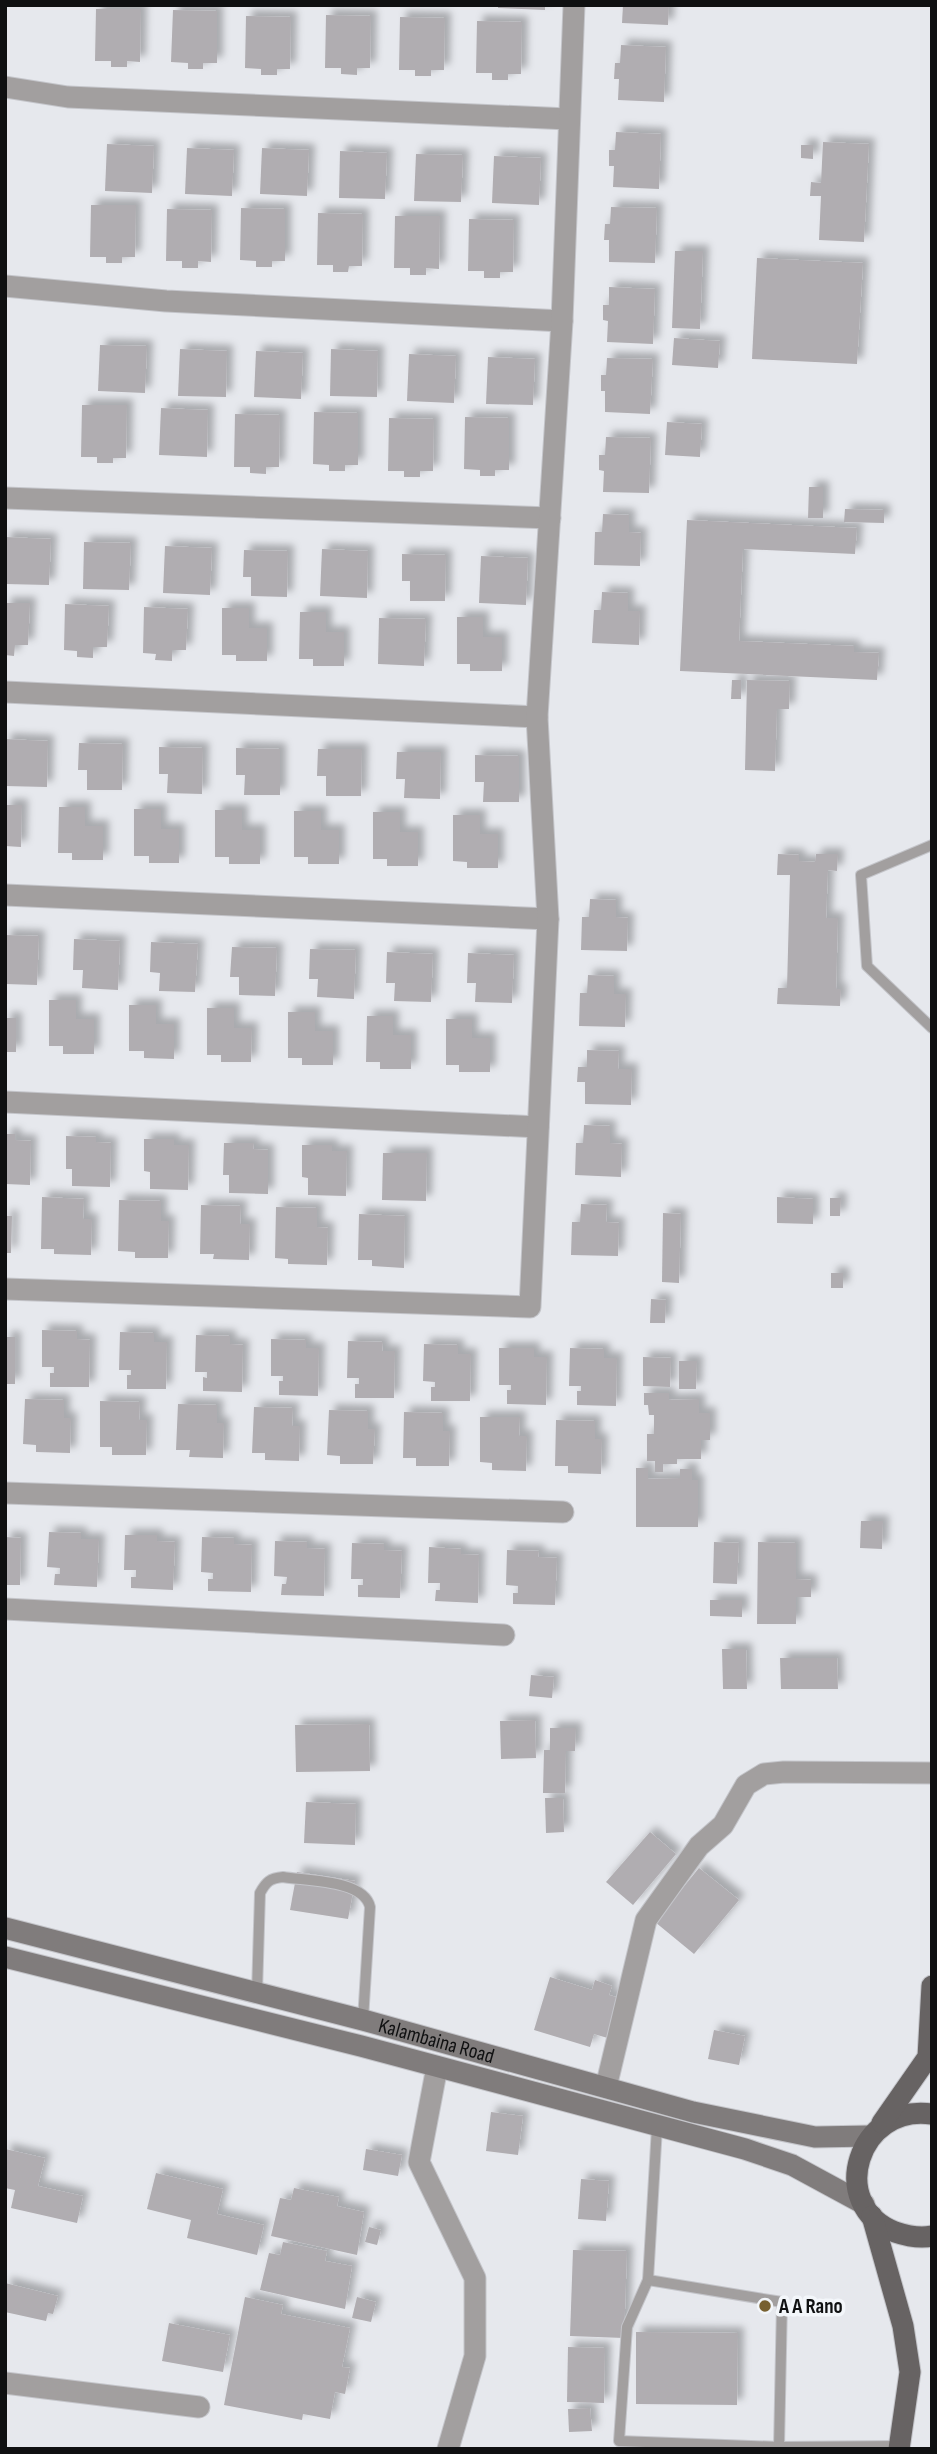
<svg xmlns="http://www.w3.org/2000/svg" width="937" height="2454" font-family="'Sofia Sans Condensed',sans-serif">
<style>
.building{fill:#b0adb1;filter:url(#shadow)}
.lines{fill:none;stroke-linecap:round;stroke-linejoin:round}
.lane-casing{stroke:#c4c5ca;stroke-width:12}
.street-casing{stroke:#c4c5ca;stroke-width:23}
.secondary-casing{stroke:#c4c5ca;stroke-width:23}
.primary-casing{stroke:#c4c5ca;stroke-width:23}
.lane{stroke:#a29f9f;stroke-width:10}
.street{stroke:#a29f9f;stroke-width:21}
.secondary{stroke:#807c7c;stroke-width:21}
.primary{stroke:#676363;stroke-width:21}
.poi-dot{fill:#776030;stroke:#f3f6fa;stroke-width:2.5}
.labels{text-anchor:middle;stroke-width:7;stroke-linejoin:round;paint-order:stroke}
.street-label{font-size:21px;fill:#0f1011;stroke:#f3f6fa}
.poi-label{font-size:21px;font-weight:bold;fill:#0f1011;stroke:#f3f6fa;text-anchor:start}
</style>
<defs>
<filter id="shadow"><feDropShadow dx="6" dy="-6" stdDeviation="3.5" flood-color="#0004"/></filter>
</defs>
<rect width="100%" height="100%" fill="#e6e8ed"/>
<g class="building">
<path d="M498,5H545V10L498,8Z"/>
<path d="M623,5H669L668,25L622,23Z"/>
<path d="M96,9H141L140,62L127,61V67H111V61H95Z"/>
<path d="M173,10L217,11V63H203V69H188V63L171,62Z"/>
<path d="M326,15L371,16L370,68H357V75L341,74V68H325Z"/>
<path d="M246,16L291,17L290,69H277V75H261V69L245,68Z"/>
<path d="M400,17L445,18L444,70H431V76H415V70H399Z"/>
<path d="M477,21L522,22L521,74H508V80H492V73H476Z"/>
<path d="M621,45L666,47L664,102L618,100L619,79H614L615,63H620Z"/>
<path d="M616,132L661,134L659,189L613,187L614,166H609V150H615Z"/>
<path d="M823,142L869,144L864,242L819,240L821,196H810L811,182L821,183Z"/>
<path d="M107,144L154,146L152,193L105,191Z"/>
<path d="M801,145H813V159L801,158Z"/>
<path d="M187,148L234,150L232,196L185,194Z"/>
<path d="M262,148L309,150L307,196L260,194Z"/>
<path d="M340,151L387,153L385,199L339,198Z"/>
<path d="M416,154L463,155L461,202L414,201Z"/>
<path d="M494,156L541,158L539,205L492,203Z"/>
<path d="M91,205H136L135,257H122V263H106V257H90Z"/>
<path d="M611,207L657,208L655,263L609,262V240H604L605,224H610Z"/>
<path d="M241,208L285,209V261H272V267H256V261L240,260Z"/>
<path d="M167,209L212,210L211,262L198,261V268H182V261H166Z"/>
<path d="M318,213L363,214L362,266H349L348,272H333V265H317Z"/>
<path d="M395,216H440L439,269L426,268V275H410V268H394Z"/>
<path d="M469,219L514,220L513,272H500V278H484V271H468Z"/>
<path d="M675,251H703L700,329L672,328Z"/>
<path d="M757,258L863,263L857,364L752,359Z"/>
<path d="M609,287L655,289L653,344L607,342L608,321L603,320V305H609Z"/>
<path d="M674,338L720,341L718,368L672,365Z"/>
<path d="M100,345L147,346L145,393L98,391Z"/>
<path d="M180,349L227,351L226,397L178,396Z"/>
<path d="M331,349L378,351L377,397L330,396Z"/>
<path d="M256,351L303,353L301,399L254,397Z"/>
<path d="M409,354L456,356L454,403L407,401Z"/>
<path d="M488,357L535,359L533,405L486,404Z"/>
<path d="M607,358L653,359L650,414L605,412V391H601V375H606Z"/>
<path d="M82,405H127L126,458H113V463H97V457H81Z"/>
<path d="M161,408L208,410L207,457L159,455Z"/>
<path d="M314,412L358,413V465H345V471H329V465L313,464Z"/>
<path d="M235,414L280,415L279,467H266V474L250,473V467H234Z"/>
<path d="M465,417L509,418V470H495V476H480V470L464,469Z"/>
<path d="M389,418L434,419L433,471H420V477H404V471H388Z"/>
<path d="M667,422L702,424L700,457L665,455Z"/>
<path d="M606,437L651,438L649,493L603,492L604,471L599,470V455H605Z"/>
<path d="M809,487H823V518H808Z"/>
<path d="M845,509L884,510V523L844,522Z"/>
<path d="M603,514L629,515V532L641,533L640,566L594,565L595,532H602Z"/>
<path d="M687,520L857,528L855,554L743,549L739,641L854,646V652L879,653L877,680L680,671Z"/>
<path d="M5,537L51,539L49,585L5,584Z"/>
<path d="M84,542L131,543L129,590L83,589Z"/>
<path d="M165,546L212,548L210,595L163,593Z"/>
<path d="M322,549L368,551L367,598L320,596Z"/>
<path d="M244,550L288,551L287,597L251,596V577H243Z"/>
<path d="M402,554L446,555L445,601H410V581H402Z"/>
<path d="M481,556L528,558L526,605L479,603Z"/>
<path d="M602,592L628,593V611H640L639,645L592,643L594,610H601Z"/>
<path d="M5,603H30L28,645H15L14,656L5,655Z"/>
<path d="M65,604L109,606L107,647H93V658L77,657V651L64,650Z"/>
<path d="M144,607L188,609L186,650H172V661L155,660L156,654L143,653Z"/>
<path d="M222,608H249V628H267V661H236V655H222Z"/>
<path d="M300,612H326V632H344V666H313V659H299Z"/>
<path d="M457,617H483V637H502V671H470V664H457Z"/>
<path d="M379,618L426,619L424,666L378,664Z"/>
<path d="M732,680H741V699H731Z"/>
<path d="M747,680L790,681L789,709H777L775,771L745,770Z"/>
<path d="M5,739L48,741L47,787L5,786Z"/>
<path d="M79,743L123,744L122,790H87V770H78Z"/>
<path d="M159,747L203,748L202,794L167,793L168,774H159Z"/>
<path d="M236,748L280,749V795H244L245,775H236Z"/>
<path d="M318,749H362L361,796H326V776H317Z"/>
<path d="M397,752H441L440,799L404,798L405,779H396Z"/>
<path d="M475,755L519,756V802H483L484,782H475Z"/>
<path d="M5,805H22L21,847L5,846Z"/>
<path d="M59,807H85V826H103V860H72V853H58Z"/>
<path d="M134,809H161V829H179V863H149V856H134Z"/>
<path d="M215,810H242V830H260V864H229V857H215Z"/>
<path d="M294,811H321V830H339V864H308V857H294Z"/>
<path d="M373,812H400V832H418V866H387V859H373Z"/>
<path d="M453,815H480V834H498V868H467V862L453,861Z"/>
<path d="M778,854L799,855V861L815,862L816,854H838L837,871L828,870L826,918H838L836,989H841L840,1006L777,1004L778,988H787L790,875H777Z"/>
<path d="M590,899L616,900V917L628,918L627,951L581,950L582,917H589Z"/>
<path d="M5,935L39,936L37,985L5,984Z"/>
<path d="M74,939L120,941L118,990L82,988L83,970H73Z"/>
<path d="M151,942L198,944L195,992L159,991L160,973L150,972Z"/>
<path d="M232,947L277,948L275,996L239,995V977H230Z"/>
<path d="M310,949L356,950L354,999L317,997L318,979H309Z"/>
<path d="M387,952L433,954L431,1002L394,1001L395,983H386Z"/>
<path d="M468,953L514,955L512,1003L475,1002L476,983H467Z"/>
<path d="M588,975L614,976V994H626L625,1027L579,1026L580,993H587Z"/>
<path d="M49,1000H76V1019H94V1054H63V1046H49Z"/>
<path d="M129,1005H156V1024H174V1059L144,1058V1051H129Z"/>
<path d="M207,1008H234V1028H252L251,1062H221V1055H207Z"/>
<path d="M288,1012H315V1031H333V1065H302V1058H288Z"/>
<path d="M367,1016H393V1035H411V1069H380V1062H366Z"/>
<rect x="5" y="1018" width="11" height="34"/>
<path d="M446,1019H472V1038H490V1072H459V1065H446Z"/>
<path d="M587,1050L619,1051L618,1069H632L631,1105L585,1104V1082H577L578,1067H587Z"/>
<path d="M584,1125L610,1126V1143L622,1144L621,1177L575,1175L576,1143H583Z"/>
<path d="M5,1134H15V1140L31,1141L30,1185L5,1184Z"/>
<path d="M66,1136L96,1137V1142L111,1143L110,1187L72,1186V1169H66Z"/>
<path d="M144,1139H174V1145H189L188,1190L150,1189V1172L144,1171Z"/>
<path d="M224,1143H254L253,1149L268,1150V1194L229,1193V1175H223Z"/>
<path d="M302,1145H332V1151H347L346,1196L308,1195V1178L302,1177Z"/>
<path d="M383,1153H427L426,1201L382,1200Z"/>
<path d="M42,1197L84,1199L83,1219H92L91,1255L54,1254V1249H41Z"/>
<path d="M777,1197L813,1199V1224L777,1223Z"/>
<path d="M830,1198H841L840,1216H830Z"/>
<path d="M119,1200L161,1201V1221H169L168,1258H135V1252L118,1251Z"/>
<path d="M581,1204L607,1205L606,1222L619,1223L618,1256L571,1255L572,1222H580Z"/>
<path d="M201,1205L241,1206L240,1224H250L249,1260L213,1259L214,1254H200Z"/>
<path d="M276,1207L317,1208V1227L328,1228L327,1265L288,1264V1259L275,1258Z"/>
<path d="M663,1213L681,1214L679,1283L662,1282Z"/>
<path d="M359,1214L405,1216L404,1268L372,1266V1260H358Z"/>
<path d="M5,1216H12L11,1253H5Z"/>
<rect x="831" y="1273" width="12" height="15"/>
<path d="M651,1299L666,1300L665,1323H650Z"/>
<path d="M42,1330L77,1331V1339L90,1340L89,1387H50V1373H54V1367H42Z"/>
<path d="M120,1332L154,1333V1342H167L166,1389H127V1375H131V1370H119Z"/>
<path d="M196,1335L230,1336V1344L243,1345L242,1392L203,1391V1377L207,1378V1372H195Z"/>
<rect x="5" y="1337" width="10" height="47"/>
<path d="M271,1339L306,1340V1348H319L318,1396L279,1395V1381H283V1376H271Z"/>
<path d="M348,1341L383,1342L382,1351H395L394,1398H355V1384H359V1378H347Z"/>
<path d="M424,1344L458,1345V1354H471L470,1401H431V1387H435V1382L423,1381Z"/>
<path d="M499,1348H534V1357H547L546,1405L507,1404V1390H511V1385H499Z"/>
<path d="M570,1348L604,1349V1358H617L616,1406L577,1405V1391H581V1386H569Z"/>
<path d="M643,1357L671,1358L670,1387L643,1386Z"/>
<path d="M679,1361H697L696,1389H679Z"/>
<path d="M644,1393H669V1400L699,1399V1413H710V1440H701V1459H677V1464H663V1472H655V1461H647V1434H654V1415H649L648,1405H644Z"/>
<path d="M25,1399L64,1400V1418H71L70,1453L36,1452V1445L23,1444Z"/>
<path d="M100,1401L140,1402L139,1420H147L146,1455H112V1447H100Z"/>
<path d="M178,1404L217,1405V1423H224L223,1458L189,1457L190,1450H176Z"/>
<path d="M254,1407L293,1408L292,1426H300L299,1461L265,1460V1453H252Z"/>
<path d="M329,1410L368,1411V1429H375L373,1464H340V1456L327,1455Z"/>
<path d="M404,1412L443,1413V1431H450L449,1466H416V1458H403Z"/>
<path d="M480,1417H520L519,1436H527L526,1471L492,1470V1463L480,1462Z"/>
<path d="M556,1420L595,1421V1439H602L601,1474L568,1473V1466H555Z"/>
<path d="M636,1468H648V1479L680,1478V1469H692V1480H698V1527H636Z"/>
<path d="M861,1521H883L882,1549L860,1548Z"/>
<path d="M49,1532L81,1533V1539H99L97,1587L54,1585L55,1574H60V1568L47,1567Z"/>
<path d="M125,1535H157V1541L175,1542L173,1590L131,1588V1577H136V1570H124Z"/>
<path d="M5,1537L21,1538L20,1585H5Z"/>
<path d="M202,1537L234,1538V1544L252,1545L251,1592L208,1591V1579H213V1573L201,1572Z"/>
<path d="M275,1541L307,1542V1548L325,1549L324,1596L281,1595L282,1584H286L287,1577L274,1576Z"/>
<path d="M714,1542L739,1543L737,1584L713,1583Z"/>
<path d="M758,1542L796,1543V1579L811,1580V1597H796V1624H757Z"/>
<path d="M352,1543L384,1544V1550L402,1551L400,1598L358,1597V1585H363V1579H351Z"/>
<path d="M429,1547L461,1549V1554L479,1555L478,1603L435,1601L436,1590H440V1583H428Z"/>
<path d="M507,1550L539,1551L538,1557L557,1558L555,1605L513,1604V1593H518V1586L506,1585Z"/>
<path d="M710,1600H742V1617L710,1616Z"/>
<path d="M722,1649H746L747,1689H723Z"/>
<path d="M780,1658H837L838,1689H781Z"/>
<path d="M531,1675L554,1677L552,1698L529,1696Z"/>
<path d="M535,1720L536,1758L501,1759L500,1721Z"/>
<path d="M369,1724L370,1771L296,1772L295,1725Z"/>
<path d="M550,1728H576L575,1751H566L565,1793H543L544,1750H550Z"/>
<path d="M545,1798H563L564,1832L546,1833Z"/>
<path d="M306,1802L356,1804L355,1845L304,1843Z"/>
<path d="M650,1832L676,1854L633,1905L606,1882Z"/>
<path d="M699,1868L739,1900L694,1954L655,1922Z"/>
<path d="M297,1872L355,1881L348,1919L290,1910Z"/>
<path d="M550,1977L592,1990L595,1980L612,1986L609,1995L623,1999L611,2039L594,2034L590,2047L534,2030Z"/>
<path d="M714,2030L745,2036L739,2065L708,2059Z"/>
<path d="M491,2112L523,2116L518,2155L486,2151Z"/>
<path d="M5,2149L45,2158L38,2186L83,2196L77,2223L11,2208L15,2190L5,2188Z"/>
<path d="M366,2149L402,2155L398,2176L363,2170Z"/>
<path d="M156,2173L223,2189L217,2214L264,2225L257,2255L187,2238L191,2220L147,2209Z"/>
<path d="M581,2179L609,2181L606,2221L578,2219Z"/>
<path d="M294,2188L339,2197L337,2206L364,2212L357,2255L271,2236L280,2198L291,2200Z"/>
<path d="M369,2227L381,2230L377,2245L365,2242Z"/>
<path d="M283,2242L327,2251L325,2261L352,2266L345,2309L260,2290L269,2253L280,2255Z"/>
<path d="M573,2250L627,2251L624,2338L570,2336Z"/>
<path d="M5,2283L58,2296L53,2314L48,2313L46,2321L5,2312Z"/>
<path d="M245,2297L283,2305L281,2314L350,2328L342,2367L350,2368L345,2394L335,2392L330,2419L303,2414L302,2420L224,2405Z"/>
<path d="M357,2297L376,2302L371,2322L352,2318Z"/>
<path d="M169,2323L230,2335L223,2372L162,2361Z"/>
<path d="M636,2332L738,2333L737,2405L636,2404Z"/>
<path d="M568,2347L605,2348L604,2403L567,2402Z"/>
<path d="M590,2408L592,2431L569,2432L568,2409Z"/>
</g>
<g class="lines">
<g class="lane-casing">
<g id="lane">
<path d="M932,845L861,875L867,966L932,1028"/>
<path d="M257,1993L260,1893C266,1882 270,1878 283,1877C308,1881 364,1880 370,1907L363,2020"/>
<path d="M657,2127L648,2280L627,2327L619,2441L779,2447L899,2446"/>
<path d="M648,2280L782,2302L779,2447"/>
</g>
</g>
<g class="street-casing">
<g id="street">
<path d="M5,87L68,97L568,119"/>
<path d="M5,286L166,301L562,321"/>
<path d="M5,498L550,518"/>
<path d="M5,692L537,717"/>
<path d="M5,895L548,919"/>
<path d="M5,1102L538,1127"/>
<path d="M5,1289L530,1307L548,919L537,717L562,321L574,5"/>
<path d="M5,1493L563,1512"/>
<path d="M5,1609L504,1635"/>
<path d="M437,2067L419,2162L475,2278V2356L448,2449"/>
<path d="M606,2087L646,1920L699,1846L723,1825L746,1785L764,1774L784,1772L932,1773"/>
<path d="M5,2383L199,2407"/>
</g>
</g>
<g class="secondary-casing">
<g id="secondary">
<path id="s1" d="M5,1928L363,2020L693,2112L815,2137L870,2136"/>
<path d="M5,1957L361,2046L745,2149L792,2165L864,2204"/>
</g>
</g>
<g class="primary-casing">
<g id="primary">
<path d="M932,2114C858,2103 826,2205 895,2232C907,2236 919,2239 932,2236"/>
<path d="M882,2123L928,2057L932,1986"/>
<path d="M872,2216L903,2326L910,2372L899,2449"/>
</g>
</g>
<use href="#lane" class="lane"/>
<use href="#street" class="street"/>
<use href="#secondary" class="secondary"/>
<use href="#primary" class="primary"/>
</g>
<circle class="poi-dot" cx="765" cy="2306" r="7"/>
<g class="labels">
<g class="street-label">
<text dy="7" stroke="none"><textPath href="#s1" startOffset="446">Kalambaina Road</textPath></text>
</g>
<g class="poi-label">
<text x="779" y="2313">A A Rano</text>
</g>
</g>
<rect width="937" height="2454" fill="none" stroke="#0f1011" stroke-width="14"/>
</svg>
